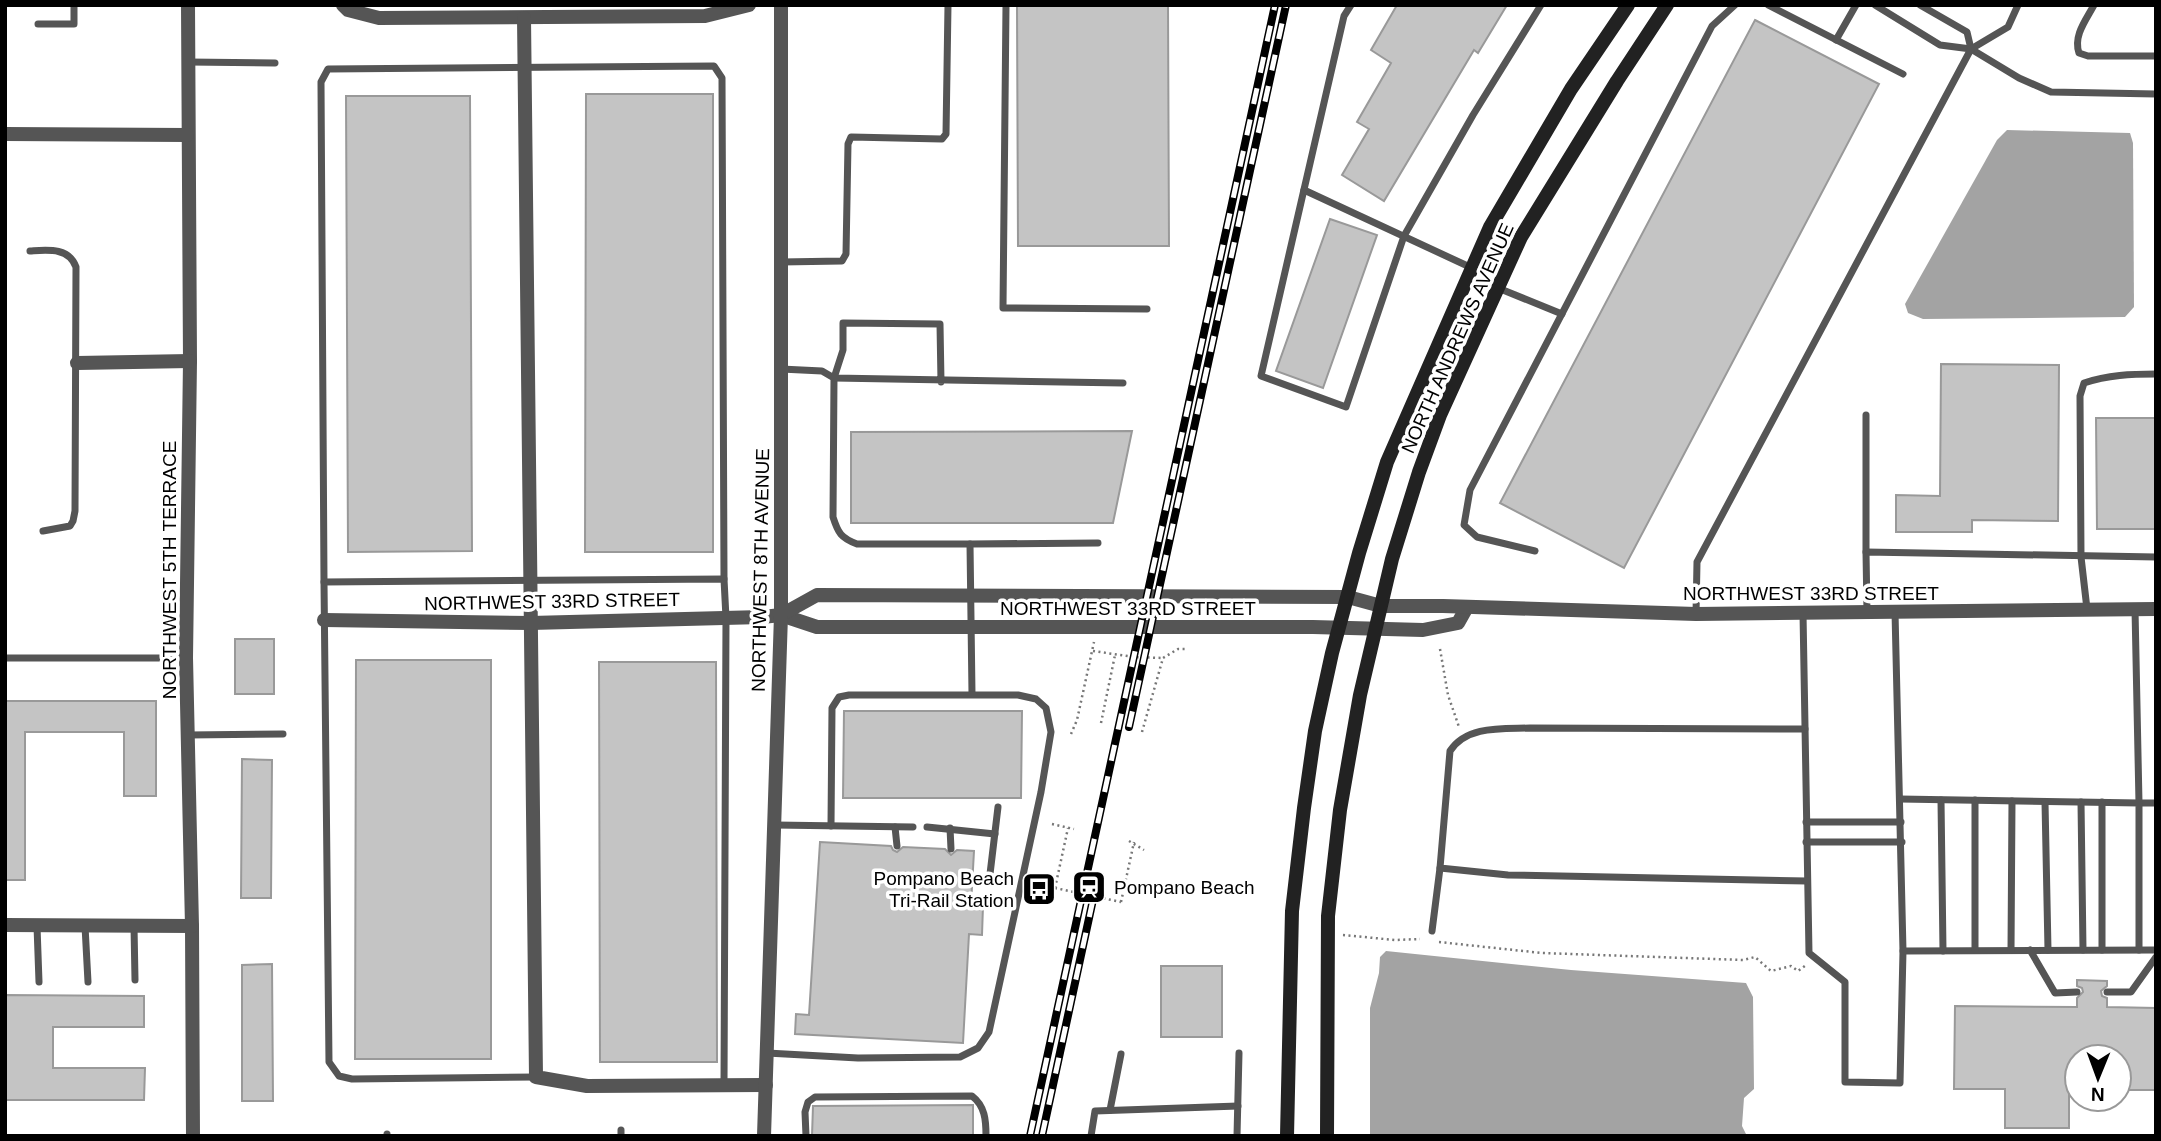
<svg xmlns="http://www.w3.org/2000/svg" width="2161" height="1141" font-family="Helvetica,sans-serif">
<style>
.water{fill:#a3a3a3}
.building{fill:#c4c4c4;stroke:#999;stroke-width:2}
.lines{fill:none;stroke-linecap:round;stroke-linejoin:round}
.path{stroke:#777;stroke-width:2.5;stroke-dasharray:2 3.5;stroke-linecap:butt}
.lane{stroke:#555;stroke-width:7}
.street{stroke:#555;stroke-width:14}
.secondary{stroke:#222;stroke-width:14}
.rail-casing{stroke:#000;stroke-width:8}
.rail{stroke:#fff;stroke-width:5;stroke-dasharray:16;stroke-linecap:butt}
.path-bridge{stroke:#777;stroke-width:2.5;stroke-dasharray:2 3.5;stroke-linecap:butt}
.labels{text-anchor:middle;stroke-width:7;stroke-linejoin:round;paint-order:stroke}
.street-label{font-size:19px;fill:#000;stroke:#fff}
.poi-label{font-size:19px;fill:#000;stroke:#fff;text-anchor:end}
</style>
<rect width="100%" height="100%" fill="#fff"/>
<g class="water">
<path d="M2007,130L2130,133L2133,143L2134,307L2125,317L1923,319L1908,313L1905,304L1997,140Z"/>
<path d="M1386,951L1571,970L1746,983L1753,997L1754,1089L1744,1098L1742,1126L1747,1136H1370V1008L1379,973L1380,957Z"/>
</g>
<g class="building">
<path d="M1017,5H1168L1169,246H1018Z"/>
<path d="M1397,5H1507L1478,53L1474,50L1384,201L1342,175L1369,129L1357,122L1391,63L1371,50Z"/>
<path d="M1755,20L1879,84L1624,568L1500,503Z"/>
<path d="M586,94H713V552H585Z"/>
<path d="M346,96H470L472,551L348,552Z"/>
<path d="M1330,219L1377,235L1323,388L1276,371Z"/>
<path d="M1941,364L2059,365L2058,521L1972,520V532H1896V495L1940,496Z"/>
<path d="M2096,418H2156V529H2097Z"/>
<path d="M1132,431L1113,523H851V432Z"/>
<rect x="235" y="639" width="39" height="55"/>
<path d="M356,660H491V1059H355Z"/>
<path d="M599,662H716L717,1062H600Z"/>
<path d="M5,701H156V796H124V732H25V880H5Z"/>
<path d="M844,711H1022L1021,798H843Z"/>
<path d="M242,759L272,760L271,898H241Z"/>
<path d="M820,842L891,846L893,850L897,852L903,847L945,849L951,855L957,850L974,851L971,905L983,906L982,935L969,934L963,1043L795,1034L796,1014L809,1015Z"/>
<path d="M272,964L273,1101H242V965Z"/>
<rect x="1161" y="966" width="61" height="71"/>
<path d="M2077,980L2107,981V986L2101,991L2102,996L2107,998V1007L2156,1008V1090H2119V1057H2077V1089H2069V1128H2005V1089H1954L1955,1006L2077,1007V998L2083,992L2082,988L2077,986Z"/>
<path d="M5,995L144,996V1027H53V1068H145L144,1100H5Z"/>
<path d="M813,1106L973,1105V1136H812Z"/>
</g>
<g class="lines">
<g class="path">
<path d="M1440,649L1448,695L1459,727"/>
<path d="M1093,651L1134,657L1163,658"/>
<path d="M1101,723L1115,655"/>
<path d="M1142,732L1163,658L1178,649H1188"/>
<path d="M1071,734L1077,720L1094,642"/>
<path d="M1052,824L1074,829"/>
<path d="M1129,841L1144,850"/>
<path d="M1055,888L1068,828"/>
<path d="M1121,902L1134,842"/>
<path d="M1343,935L1395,940L1420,939"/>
<path d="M1439,942L1542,953L1743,960L1755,957L1771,971L1791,966L1798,971L1806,965"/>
</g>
<g class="lane">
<path d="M1006,5L1003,308L1147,309"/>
<path d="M1351,5L1344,16L1261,376L1346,407L1404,236L1473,115L1541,5"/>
<path d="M1768,5L1903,74"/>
<path d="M1875,5L1940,45L1971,49L2019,78L2051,92L2156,94"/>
<path d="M1920,5L1967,32L1971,49"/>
<path d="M2094,5C2086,20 2073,36 2079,53L2088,56H2156"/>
<path d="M38,24H74V5"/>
<path d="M1836,40L1856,5"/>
<path d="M188,62L275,63"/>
<path d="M1304,190L1472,268"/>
<path d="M30,251C47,250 69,247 76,267L75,511L73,521L70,526L43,531"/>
<path d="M781,262L842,261L846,254L848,144L851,137L942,139L946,134L948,5"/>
<path d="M1498,288L1562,314"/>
<path d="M781,369L822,371L834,378L833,517C838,533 841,538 857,544H970"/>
<path d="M941,382L940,324L843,323V350L834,378L1123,383"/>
<path d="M1866,415V552"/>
<path d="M1535,551L1477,537L1464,525L1470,490L1712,26L1735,5"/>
<path d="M324,582L321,82L328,69L714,66L722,78L724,579"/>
<path d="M2087,609L2081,557L2080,396L2084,383C2108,375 2131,374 2156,374"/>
<path d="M2135,609L2139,803H2156"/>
<path d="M1867,612L1866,552L2156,557"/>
<path d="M1895,612L1903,951"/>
<path d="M1803,613L1809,953L1845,982V1082L1900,1083L1903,951L2156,950"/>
<path d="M1696,614L1697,562L1971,49L2008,27L2018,5"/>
<path d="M5,658H186"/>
<path d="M972,694L970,544L1098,543"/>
<path d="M1805,729L1530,728C1503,729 1467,725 1450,751L1440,868L1508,875L1807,881"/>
<path d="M188,735L283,734"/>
<path d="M1900,799L2139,803V950"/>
<path d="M1941,800L1943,951"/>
<path d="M1975,800V950"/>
<path d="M2045,802L2048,950"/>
<path d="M2081,802L2083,950"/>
<path d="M2102,802V950"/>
<path d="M1806,822H1901"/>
<path d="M775,825L913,827"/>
<path d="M895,827L897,846"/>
<path d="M927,827L995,834"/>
<path d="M950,828L951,849"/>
<path d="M1806,842H1902"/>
<path d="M990,874L998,807"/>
<path d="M37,926L39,982"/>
<path d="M85,926L88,982"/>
<path d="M134,926L135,980"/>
<path d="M1432,931L1440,868"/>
<path d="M2011,950L2012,801"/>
<path d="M2030,950L2055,993L2077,992"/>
<path d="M2107,992H2131L2156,957"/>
<path d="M767,1053L858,1058L960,1057L978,1048L989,1032L1041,792L1051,732L1046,708L1036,699L1018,695H849L839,697L832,708L831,826"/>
<path d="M536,1077L352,1079L339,1076L329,1062L324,582L724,579L726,618L724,1085"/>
<path d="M1110,1110L1121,1054"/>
<path d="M621,1130V1136"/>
<path d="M387,1134V1136"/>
<path d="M806,1136L805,1112L808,1102L815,1097L972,1096C985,1106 986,1120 986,1136"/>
<path d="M1091,1136L1095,1111L1238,1106"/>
<path d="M1237,1136L1239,1053"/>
</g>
<g class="street">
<path d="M188,5L190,361L186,658L192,926L193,1136"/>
<path d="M343,5L348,10L379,18L705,16L749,5"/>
<path d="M524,18L536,1077L587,1086L766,1085"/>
<path d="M5,134L187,135"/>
<path d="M77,363L190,361"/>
<path d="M781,615L817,627H1313L1423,630L1458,623L1467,607"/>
<path d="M324,620L531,623L762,617L781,615L817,595L1348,597L1381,606H1443L1696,614L2156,609"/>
<path d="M5,925L192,926"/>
<path d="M764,1136L781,615V5"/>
</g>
<g class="secondary">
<path d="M1287,1136L1292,911L1304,808L1315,731L1332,653L1359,553L1387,462L1490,227L1571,89L1628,5"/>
<path d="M1327,1136L1328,916L1340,810L1360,695L1392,559L1419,472L1440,415L1521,237L1617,81L1667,5"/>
</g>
<g class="rail-casing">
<g id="rail">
<path d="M1129,727L1286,5"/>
<path d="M1030,1136L1275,5"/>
<path d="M1042,1136L1094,895"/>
</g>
</g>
<use href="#rail" class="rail"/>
<path class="path-bridge" d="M1055,888L1121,902"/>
</g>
<defs>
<g id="station-square" transform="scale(1.75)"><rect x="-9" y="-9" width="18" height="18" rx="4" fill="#000" stroke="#fff"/><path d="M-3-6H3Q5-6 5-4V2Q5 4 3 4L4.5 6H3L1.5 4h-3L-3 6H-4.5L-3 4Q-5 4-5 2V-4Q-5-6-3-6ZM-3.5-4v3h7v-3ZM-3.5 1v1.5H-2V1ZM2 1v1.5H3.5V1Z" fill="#fff"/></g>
<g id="bus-square" transform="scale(1.75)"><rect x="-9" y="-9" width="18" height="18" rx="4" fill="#000" stroke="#fff"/><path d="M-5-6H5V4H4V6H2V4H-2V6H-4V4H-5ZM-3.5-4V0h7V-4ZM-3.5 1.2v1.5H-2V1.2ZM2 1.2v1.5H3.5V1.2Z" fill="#fff"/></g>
</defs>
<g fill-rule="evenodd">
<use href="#station-square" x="1089" y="887"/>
<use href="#bus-square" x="1039" y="889"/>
</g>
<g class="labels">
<g class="street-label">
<text transform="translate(1457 338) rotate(-66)" y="7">NORTH ANDREWS AVENUE</text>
<text transform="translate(169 570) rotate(-90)" y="7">NORTHWEST 5TH TERRACE</text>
<text transform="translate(760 570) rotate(-89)" y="7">NORTHWEST 8TH AVENUE</text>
<text x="1811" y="600">NORTHWEST 33RD STREET</text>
<text transform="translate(552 601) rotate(-1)" y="7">NORTHWEST 33RD STREET</text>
<text x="1128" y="615">NORTHWEST 33RD STREET</text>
</g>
<g class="poi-label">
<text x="1014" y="885">Pompano Beach<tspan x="1014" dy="22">Tri-Rail Station</tspan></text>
<text x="1114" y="894" text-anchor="start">Pompano Beach</text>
</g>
</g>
<rect width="2161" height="1141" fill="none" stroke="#000000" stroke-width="14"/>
<g transform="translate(2098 1078) rotate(181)"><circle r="33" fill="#ffffff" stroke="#999999" stroke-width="2"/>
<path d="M0-5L12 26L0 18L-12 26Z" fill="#000000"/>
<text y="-10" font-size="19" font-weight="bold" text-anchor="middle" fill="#000000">N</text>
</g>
</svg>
